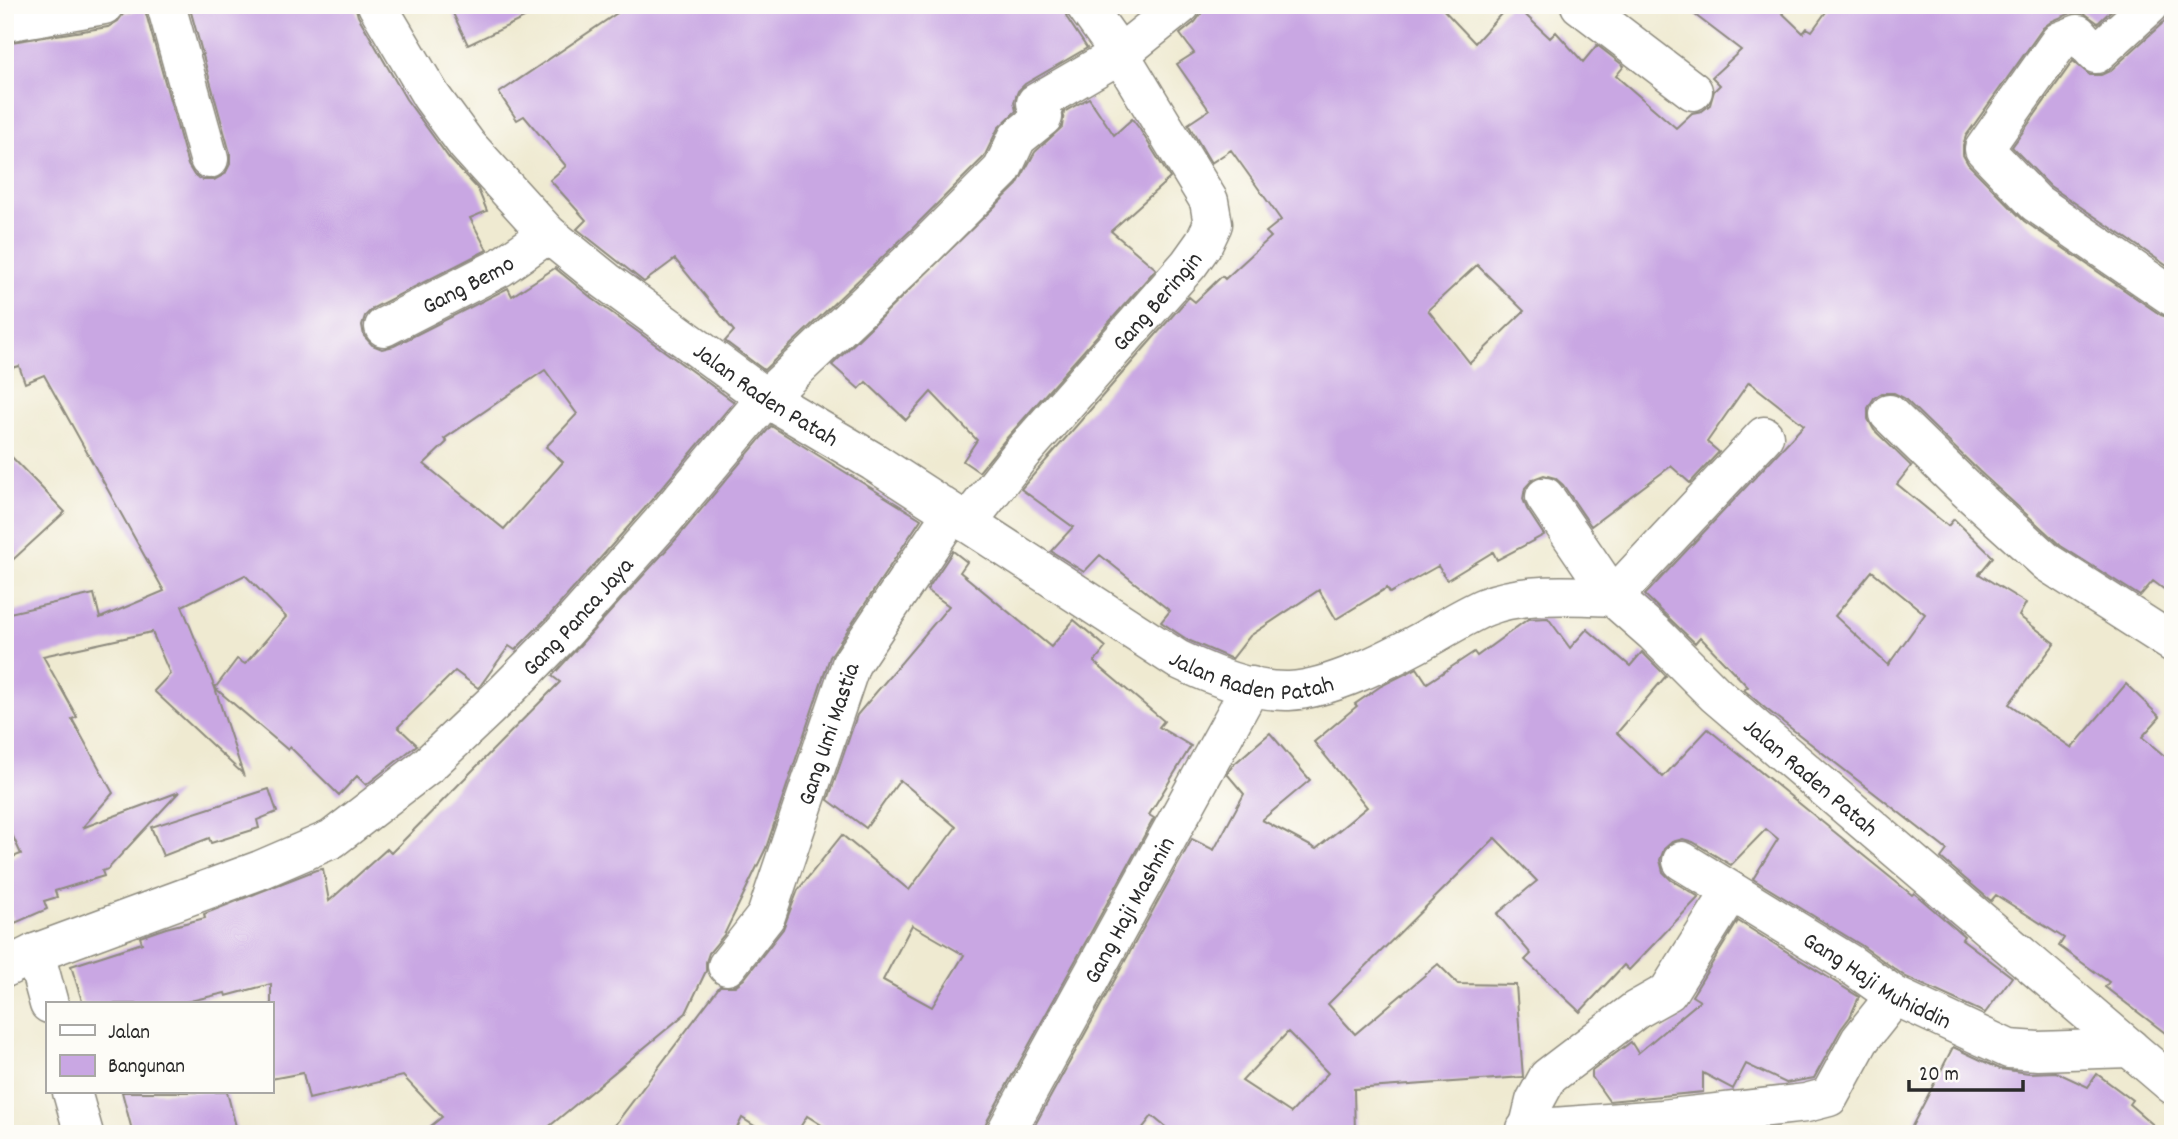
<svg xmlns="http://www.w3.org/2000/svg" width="2178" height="1139" font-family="Dekko,sans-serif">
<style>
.building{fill:#c9a7e3;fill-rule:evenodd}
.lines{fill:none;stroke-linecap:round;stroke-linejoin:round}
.minor-casing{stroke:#8d8a7e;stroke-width:41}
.minor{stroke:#fff;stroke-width:38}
.labels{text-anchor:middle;stroke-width:5;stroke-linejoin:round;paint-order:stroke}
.street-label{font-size:24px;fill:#2b2b2b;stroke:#fdfcf7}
</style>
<rect width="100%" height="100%" fill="#fdfcf7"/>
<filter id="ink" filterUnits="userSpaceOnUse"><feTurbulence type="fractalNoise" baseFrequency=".0143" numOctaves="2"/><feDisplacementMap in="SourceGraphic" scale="14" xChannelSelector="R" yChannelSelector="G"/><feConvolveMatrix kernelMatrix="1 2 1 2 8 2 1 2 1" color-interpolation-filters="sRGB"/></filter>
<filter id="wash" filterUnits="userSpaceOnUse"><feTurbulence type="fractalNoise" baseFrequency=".00686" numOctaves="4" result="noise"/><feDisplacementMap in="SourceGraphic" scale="28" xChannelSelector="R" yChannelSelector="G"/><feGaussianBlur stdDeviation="1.57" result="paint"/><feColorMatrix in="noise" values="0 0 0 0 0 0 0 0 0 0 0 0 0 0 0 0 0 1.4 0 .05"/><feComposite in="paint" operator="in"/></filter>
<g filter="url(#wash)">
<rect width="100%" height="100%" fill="#efead1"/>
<g id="blocks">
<g class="building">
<path d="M189,5H355L358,16L406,99L449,158L478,189L487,211L470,218L487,250L373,308L365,316L362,325L364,336L372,345L382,349L394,346L508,288L512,296L555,268L593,299L734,402L644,509L549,616L515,650L509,646L480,686L478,688L455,671L398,727L417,745L366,785L357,776L339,795L290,747L288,750L215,688L243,774L154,691L170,674L152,632L43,656L77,717L72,719L113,793L82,828L179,792L108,869L102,871L104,876L55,891L57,897L44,901L47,909L15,923L5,902V860L21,854L5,819V614L94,594L100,618L164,591L44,375L25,383L19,366L5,370V43L108,27L118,21L124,13L145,10L188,165L194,175L203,180H214L225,174L230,164V153ZM545,370L577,414L546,447L563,462L504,529L424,464L447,442L444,439ZM245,575L286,617L245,664L237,659L215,688L182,606Z"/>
<path d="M449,5H551L468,45Z"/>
<path d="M629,5H1063L1067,18L1087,48L1025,84L1018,91L1014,102L1016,111L998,128L984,157L910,231L764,370L725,341L734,331L675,259L644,282L577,229L586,220L550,180L566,166L524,116L517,120L499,93Z"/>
<path d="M1202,5H1439L1475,43L1509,5H1515L1550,38L1556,32L1583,62L1597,45L1624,66L1616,76L1676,128L1692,113L1702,111L1710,105L1714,91L1720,85L1712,77L1741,50L1682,5H1774L1803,33L1807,28L1812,31L1831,5H2117L2098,23L2084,13H2071L2052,21L2043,28L1966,136L1963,145V155L1968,164L2024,221L2161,315L2173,319V596L2153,581L2140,596L2061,546L1979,471L1904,398L1894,393H1882L1874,398L1868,408V419L1874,430L1911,466L1897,484L1948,526L1954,519L1993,557L1979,574L2026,603L2019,616L2055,643L2009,704L2072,748L2126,684L2160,717L2142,737L2173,763V1039L2105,987L2109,982L2059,946L2064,938L1996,895L1991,901L1941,858L1947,850L1765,708L1744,690L1748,687L1700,637L1695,643L1645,595L1804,425L1749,382L1707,442L1719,452L1690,483L1671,466L1591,526L1563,485L1555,478L1544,475L1533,479L1525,488L1523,499L1527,509L1544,535L1497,560L1493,552L1447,580L1438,566L1390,593L1387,588L1336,619L1319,590L1250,636L1232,659L1188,640L1161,622L1170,611L1100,555L1084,572L1051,551L1073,527L1021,489L1189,297L1195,302L1222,276L1225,279L1271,237L1266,232L1281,220L1231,150L1211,163L1188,124L1209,110L1177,64L1194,53L1180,34L1195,22L1201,14ZM1477,265L1524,311L1470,363L1428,310ZM1872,571L1925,614L1888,665L1835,616Z"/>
<path d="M2171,5H2173V270L2050,186L2012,147L2073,61L2090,75H2101L2110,71L2165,21L2171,12Z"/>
<path d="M1089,98L1114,135L1132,119L1139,128L1170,178L1111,231L1156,269L1005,440L979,472L963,461L977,440L931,392L906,420L866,382L859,389L832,365L1017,185L1035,152L1062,127L1064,112Z"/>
<path d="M771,426L921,519L830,657L766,848L724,935L709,953L706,962V971L686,1013L540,1134H421L442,1117L403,1076L309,1099L303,1073L271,1079V984L226,996L225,993L177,1004H83L71,966L142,943L140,937L166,928L205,918L204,914L316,870L323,869L329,901L387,849L391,853L560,682L552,676L678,537Z"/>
<path d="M5,450L65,512L5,567Z"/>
<path d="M953,551L967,562L960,572L1051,647L1074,620L1106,647L1094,662L1164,721L1159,727L1191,746L1149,815L1154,818L986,1123L983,1134H836L807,1116L796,1134H767L742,1118L734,1134H608L720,986H735L744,979L783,929L798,890L842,835L909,890L956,827L900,780L866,828L828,800L857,715L949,606L927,590ZM912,925L964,955L932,1007L883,980Z"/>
<path d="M1548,618L1570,648L1587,629L1630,666L1642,652L1666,676L1617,733L1663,777L1708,729L1912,895L1914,893L1964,936L1962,939L2012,977L1985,1013L1906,977L1861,945L1753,879L1778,839L1766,829L1731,865L1693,842L1683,839L1672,842L1664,849L1660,860L1663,872L1671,880L1699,897L1629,970L1624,965L1580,1012L1525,960L1531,954L1497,914L1537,881L1495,838L1328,1004L1355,1034L1438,964L1458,984L1516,985L1523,1077L1354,1089L1355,1134H1174L1152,1116L1138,1134H1030L1192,839L1214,850L1244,794L1227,774L1233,765L1270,733L1310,780L1262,820L1316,849L1367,807L1314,742L1357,706L1355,704L1381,686L1417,668L1427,683L1474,652L1477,656L1528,619ZM1288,1032L1328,1073L1291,1113L1242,1081Z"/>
<path d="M269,789L277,812L257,820L259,828L211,843L209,838L163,856L151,827Z"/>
<path d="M1738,921L1859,997L1850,1017L1841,1029L1814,1078L1786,1083L1746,1064L1733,1089L1703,1073V1092L1609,1101L1592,1077V1071L1631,1042L1638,1053L1700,1001L1692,996Z"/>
<path d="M1953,1047L2000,1069L2029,1073L2056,1072L2088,1087L2097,1074L2132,1100L2129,1104L2164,1134H1908Z"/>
<path d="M122,1092H227L238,1134H133Z"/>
</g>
</g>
</g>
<g filter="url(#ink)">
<use href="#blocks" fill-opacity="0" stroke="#8d8a7e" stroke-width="2"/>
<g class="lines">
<g class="minor-casing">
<g id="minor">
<path d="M166,5L209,159"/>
<path id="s1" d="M377,5L431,96L467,145L548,234L606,281L766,398L874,462L1177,659C1211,675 1250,692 1289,691C1331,689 1387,660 1424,640C1444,629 1464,616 1485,607C1522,592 1573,595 1613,597L1654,633L1716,695L2173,1085"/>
<path d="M1580,5L1693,91"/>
<path d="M2150,5L2096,54L2078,34L2060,41L1984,149L2036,203L2173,297"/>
<path d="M5,22L104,5"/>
<path id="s2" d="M384,327L501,267L548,234"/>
<path d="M1889,414L1964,487L2048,563L2173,643"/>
<path d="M1545,497L1613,597L1764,436"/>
<path id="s3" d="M967,523L1021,454L1189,264L1204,243L1213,224L1209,201L1120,54L1085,5"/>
<path id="s4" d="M1682,861L1850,964L1895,996L2009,1049L2038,1051L2130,1048"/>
<path d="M35,953L49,1004"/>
<path id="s5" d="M727,966L766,916L851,664L952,513"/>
<path id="s6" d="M5,968L35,953L260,870L332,839L428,765L505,692L565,631L661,523L766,398L925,247L1002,170L1017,138L1043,117L1036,103L1120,54L1181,5"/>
<path d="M72,1092L84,1134"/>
<path d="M1526,1129L1662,1119L1806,1103L1829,1097L1860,1040L1895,996"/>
<path id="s7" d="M1005,1134L1251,686"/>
<path d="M1527,1134L1535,1101L1548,1077L1636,1010L1668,992L1731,892"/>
</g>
</g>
<use href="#minor" class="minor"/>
</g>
</g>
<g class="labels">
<g class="street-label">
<text dy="8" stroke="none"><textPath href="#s2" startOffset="94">Gang Bemo</textPath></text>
<text dy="8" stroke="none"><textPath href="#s3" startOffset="292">Gang Beringin</textPath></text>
<text dy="8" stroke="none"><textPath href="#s1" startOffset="558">Jalan Raden Patah</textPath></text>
<text dy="8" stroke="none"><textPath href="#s6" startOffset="684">Gang Panca Jaya</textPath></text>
<text dy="8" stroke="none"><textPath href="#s1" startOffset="1125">Jalan Raden Patah</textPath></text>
<text dy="8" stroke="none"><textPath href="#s5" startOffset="256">Gang Umi Mastia</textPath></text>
<text dy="8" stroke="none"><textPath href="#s1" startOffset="1776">Jalan Raden Patah</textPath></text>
<text dy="8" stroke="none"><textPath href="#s7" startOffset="256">Gang Haji Mashnin</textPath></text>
<text dy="8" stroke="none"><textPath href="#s4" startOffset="229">Gang Haji Muhiddin</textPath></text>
</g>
</g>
<rect width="2178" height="1139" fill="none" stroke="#fdfcf7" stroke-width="28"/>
<rect x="46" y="1002" width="228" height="91" fill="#fdfcf7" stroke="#a9a8a5" stroke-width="2"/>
<rect x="60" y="1025" width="35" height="10" fill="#ffffff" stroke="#a9a8a5" stroke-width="2"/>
<text x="108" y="1038" font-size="21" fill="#2b2b2b">Jalan</text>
<rect x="60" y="1055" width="35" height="21" fill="#c9a7e3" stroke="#a9a8a5" stroke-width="2"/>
<text x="108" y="1072" font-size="21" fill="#2b2b2b">Bangunan</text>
<path d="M1909 1080v10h114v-10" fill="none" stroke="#2b2b2b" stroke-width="3.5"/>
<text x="1919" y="1080" font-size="21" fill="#2b2b2b" stroke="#fdfcf7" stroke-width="5" paint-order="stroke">20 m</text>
</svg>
